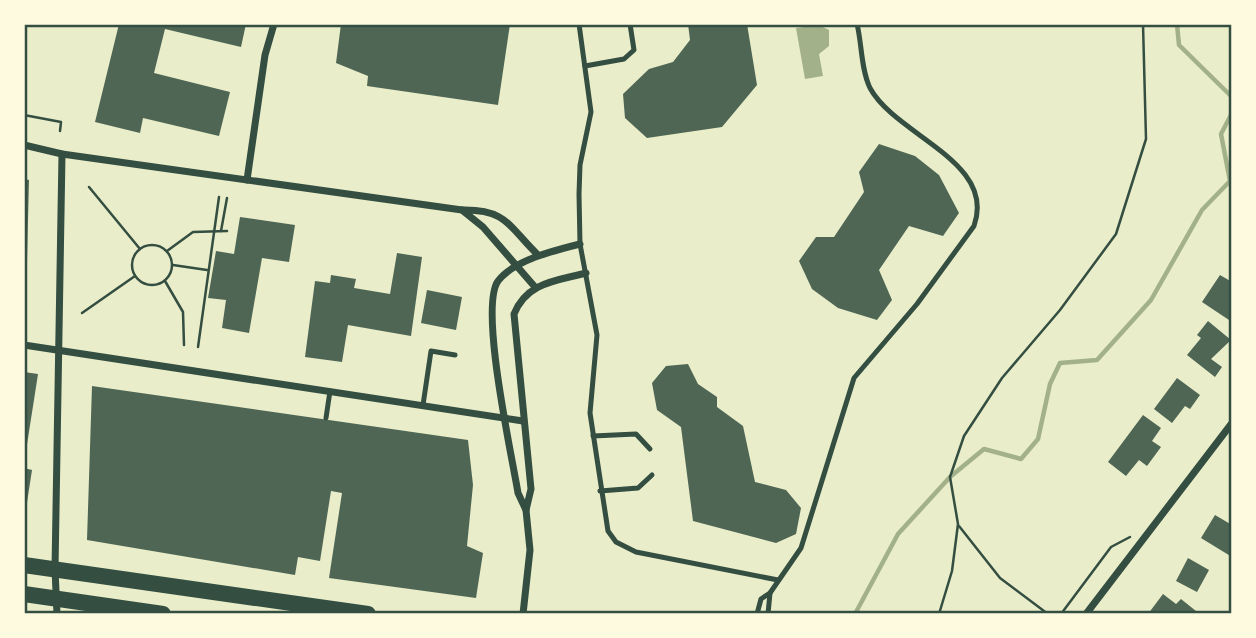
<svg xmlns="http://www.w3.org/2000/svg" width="1256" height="638" font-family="'Alegreya Sans',sans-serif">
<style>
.water{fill:#a3b18a}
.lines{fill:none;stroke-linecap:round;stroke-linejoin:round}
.stream{stroke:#a3b18a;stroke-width:4.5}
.building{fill:#4f6655}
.path{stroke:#344e41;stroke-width:2.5}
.service{stroke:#344e41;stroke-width:5}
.minor{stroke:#344e41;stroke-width:7}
.primary{stroke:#344e41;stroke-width:16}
.neatline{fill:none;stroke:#344e41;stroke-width:2.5}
</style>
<rect width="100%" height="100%" fill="#e9edc9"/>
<path class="water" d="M819,25L829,30V46L819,54L823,76L805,79L796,28Z"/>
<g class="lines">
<g class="stream">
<path d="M1177,24L1179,45L1232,97"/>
<path d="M855,614L898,534L950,477L984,449L1021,459L1038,439L1050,384L1060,363L1097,360L1151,300L1202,210L1230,181L1221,134L1232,113"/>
</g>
</g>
<g class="building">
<path d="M119,24H246L241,47L165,29L154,73L230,92L219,136L143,118L140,133L95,122Z"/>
<path d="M341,24H510L498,105L367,86L368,76L336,63Z"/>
<path d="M688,24H747L757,85L722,127L647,138L625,118L623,94L649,69L673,62L690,40Z"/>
<path d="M879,144L915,156L939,175L959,213L943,236L909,226L879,270L892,300L877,320L838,308L812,289L799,261L816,237H834L864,192L859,172Z"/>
<path d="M24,179L29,180L27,261H24Z"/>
<path d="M240,217L295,225L289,262L262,258L249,333L222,328L226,300L208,298L216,251L234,254Z"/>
<path d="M397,253L422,257L411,336L348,325L342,362L305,357L315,281L330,283L331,275L356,279L354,288L390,294Z"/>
<path d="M1220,275L1232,282V322L1202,302Z"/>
<path d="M427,290L462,297L456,330L421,323Z"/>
<path d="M1208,321L1231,340L1211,359L1222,367L1215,377L1187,355L1201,338L1197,335Z"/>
<path d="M688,364L698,384L717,397V407L743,426L755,482L786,490L801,508L796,534L776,543L693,521L681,427L657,410L652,383L666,366Z"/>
<path d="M24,372L38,374L26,451H24Z"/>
<path d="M1177,378L1200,395L1190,409L1185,406L1172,423L1154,409Z"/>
<path d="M92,386L468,440L473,485L467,546L483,553L476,598L329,578L342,493L331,491L320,561L298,557L295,575L87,540Z"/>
<path d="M1143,415L1161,428L1152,441L1161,447L1147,466L1139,460L1126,476L1108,462Z"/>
<path d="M24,468L32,470L26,509H24Z"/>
<path d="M1215,515L1232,525V557L1201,538Z"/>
<path d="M1188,558L1209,570L1197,592L1176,581Z"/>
<path d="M1163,594L1176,604L1181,599L1196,611L1148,614Z"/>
</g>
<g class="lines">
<g class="path">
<path d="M24,115L61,122L60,131"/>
<path d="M89,187L140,249"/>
<path d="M221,231L227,198"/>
<circle cx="152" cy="265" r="20"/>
<path d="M167,251L193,232L227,231"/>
<path d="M173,265L207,270"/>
<path d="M165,281L183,312L184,345"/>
<path d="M82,313L135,276"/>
<path d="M198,347L219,197"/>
<path d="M959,526L1000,578L1048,614"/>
<path d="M939,614L952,571L958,524L950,477L964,436L1002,378L1060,310L1116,234L1146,139L1143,24"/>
<path d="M1061,614L1111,547L1130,537"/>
</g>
<g class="service">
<path d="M579,24L591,112L580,165L579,194L580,244L597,335L590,413L608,531L616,542L636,552L778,580"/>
<path d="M585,66L624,59L634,50L630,24"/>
<path d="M423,405L431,351L455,355"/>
<path d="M326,418L330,391"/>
<path d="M593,436L636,434L650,449"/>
<path d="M600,491L638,488L652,475"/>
<path d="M757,614L761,599L770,593L801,548L854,378L917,304L974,226C997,161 896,136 870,88C861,70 862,44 857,24"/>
<path d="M768,614L770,593"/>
</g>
<g class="minor">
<path d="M24,145L62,154L462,210C507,209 509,227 538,255"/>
<path d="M247,180L265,55L274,24"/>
<path d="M462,210L483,227L535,287"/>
<path d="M24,345L523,421"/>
<path d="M526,510L518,493C512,456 479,308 498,281C514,260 556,250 580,244"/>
<path d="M57,614L55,569L62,154"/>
<path d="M523,614L530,550L526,510L531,489L514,314C527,282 556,281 586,273"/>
<path d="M1086,614L1232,423"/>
</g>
<g class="primary">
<path d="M24,565L368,614"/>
<path d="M24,594L163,614"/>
</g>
</g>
<rect width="1256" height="638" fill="none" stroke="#fefae0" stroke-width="52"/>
<rect x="26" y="26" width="1204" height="586" class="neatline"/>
</svg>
